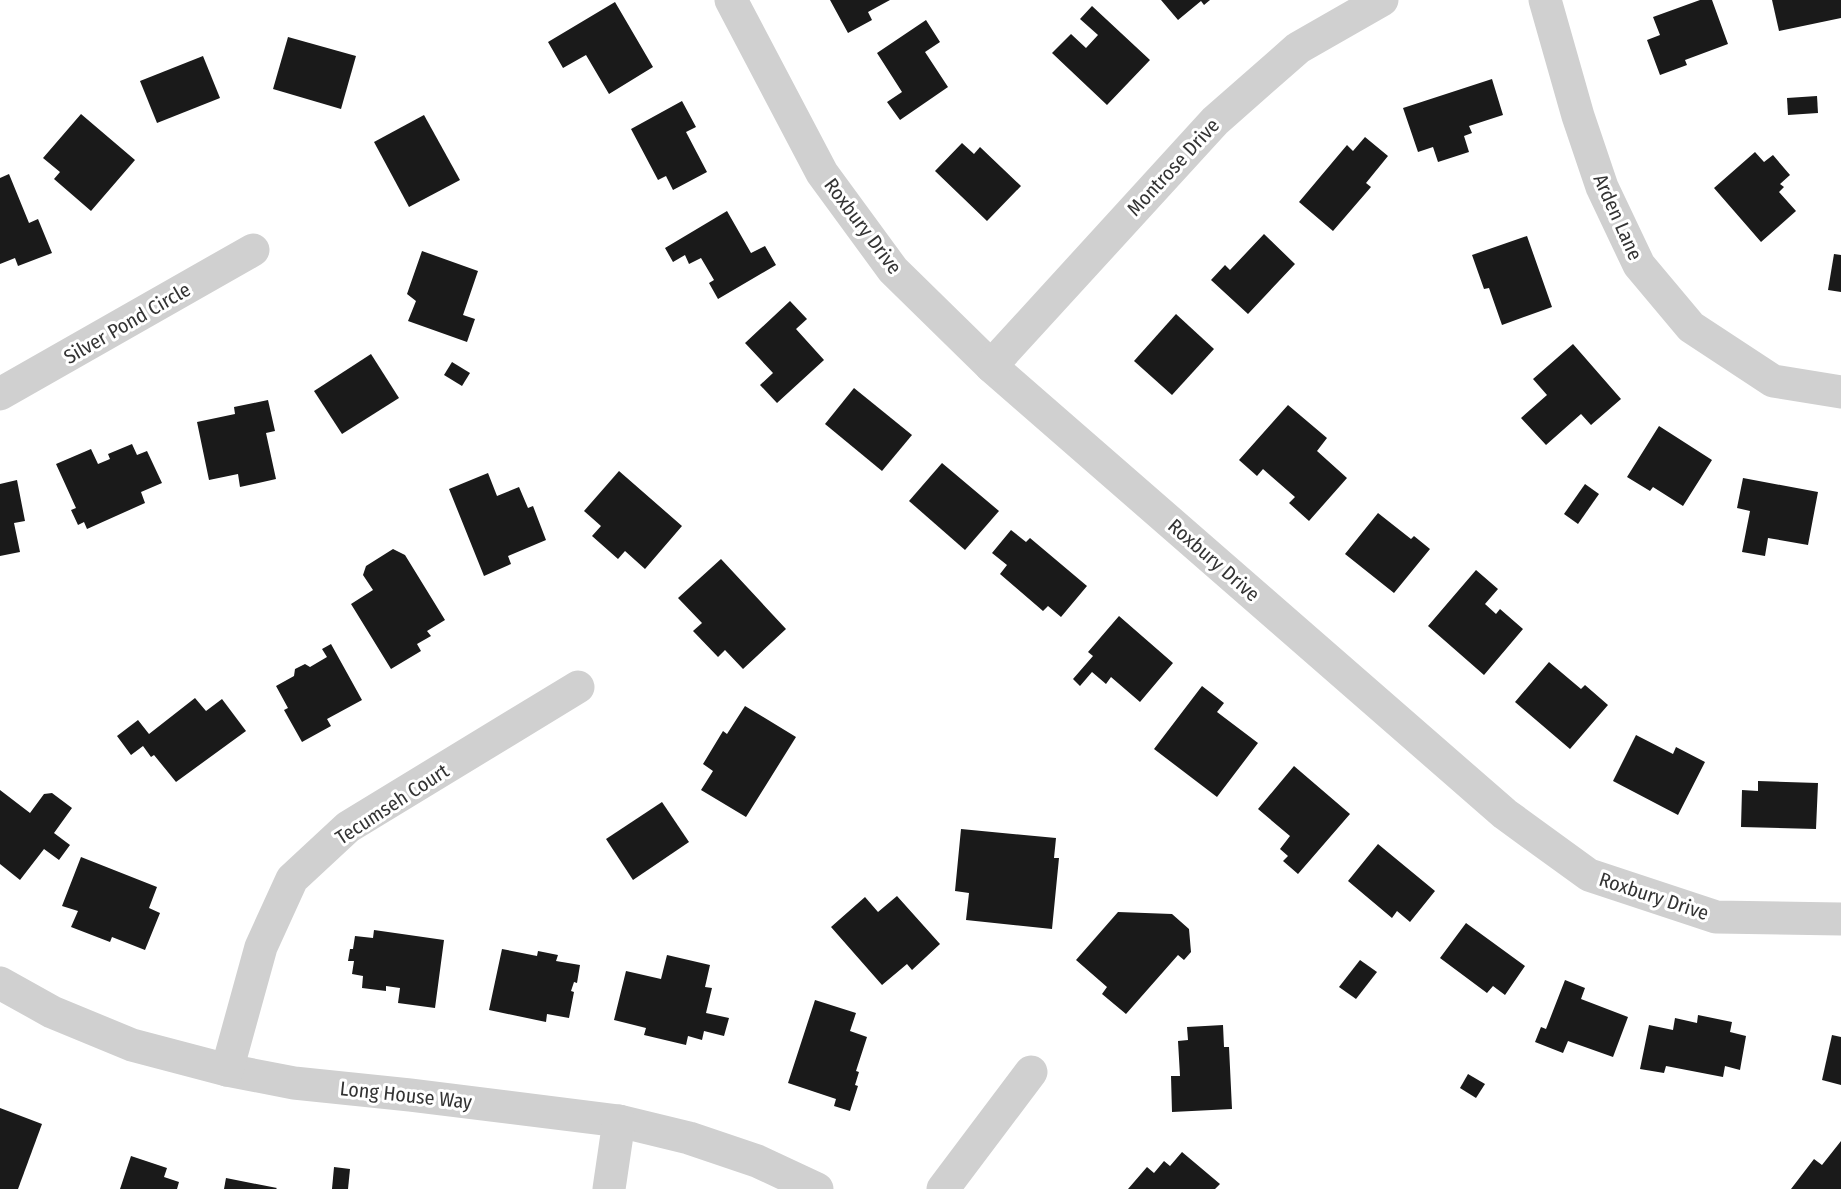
<svg xmlns="http://www.w3.org/2000/svg" width="1841" height="1189" font-family="'Fira Sans Condensed',sans-serif">
<style>
.building{fill:#1a1a1a}
.lines{fill:none;stroke-linecap:round;stroke-linejoin:round}
.minor{stroke:#d0d0d0;stroke-width:33}
.labels{text-anchor:middle;stroke-width:6;stroke-linejoin:round;paint-order:stroke}
.street-label{font-size:20px;fill:#333;stroke:#fff}
</style>
<rect width="100%" height="100%" fill="#fff"/>
<g class="building">
<path d="M830,0H890L868,12L872,20L848,33Z"/>
<path d="M1161,0H1210L1204,5L1201,1L1178,20Z"/>
<path d="M1700,0H1712L1728,44L1685,60L1687,65L1660,75L1647,40L1660,35L1653,17Z"/>
<path d="M1772,0H1841V18L1779,31Z"/>
<path d="M615,2L653,67L609,94L586,55L563,68L548,42Z"/>
<path d="M1092,6L1150,60L1107,105L1052,53L1071,34L1086,48L1098,35L1080,19Z"/>
<path d="M926,20L940,42L925,52L948,87L900,120L887,102L902,92L877,53Z"/>
<path d="M288,37L356,56L341,109L273,89Z"/>
<path d="M203,56L220,98L157,123L140,81Z"/>
<path d="M1492,79L1503,115L1469,126L1472,133L1464,136L1469,152L1438,162L1433,147L1418,152L1403,108Z"/>
<path d="M1817,96L1818,113L1788,115L1787,98Z"/>
<path d="M682,101L696,127L686,132L707,172L673,190L666,176L658,180L631,129Z"/>
<path d="M81,114L135,160L91,211L54,179L60,172L43,158Z"/>
<path d="M424,115L460,180L409,207L374,142Z"/>
<path d="M1365,137L1388,156L1366,183L1371,187L1333,231L1299,202L1347,145L1353,151Z"/>
<path d="M962,143L974,154L980,147L1021,186L987,221L935,171Z"/>
<path d="M1755,152L1764,162L1773,155L1790,175L1780,184L1784,187L1779,192L1796,211L1761,242L1714,188Z"/>
<path d="M9,174L29,223L38,219L52,253L18,266L15,258L0,264V178Z"/>
<path d="M727,211L751,253L765,246L776,265L718,299L709,283L714,280L701,258L689,264L685,255L673,262L665,248Z"/>
<path d="M1264,234L1295,264L1248,314L1211,280L1225,265L1230,270Z"/>
<path d="M1527,236L1552,307L1502,325L1489,288L1484,289L1472,255Z"/>
<path d="M422,251L478,271L463,315L475,319L467,342L408,321L416,301L407,294Z"/>
<path d="M1834,254L1841,255V292L1828,290Z"/>
<path d="M790,301L807,319L796,329L824,360L777,403L760,385L773,373L745,343Z"/>
<path d="M1176,314L1214,349L1172,395L1134,361Z"/>
<path d="M1573,344L1621,399L1591,425L1581,414L1546,445L1521,418L1547,395L1533,379Z"/>
<path d="M371,354L399,398L342,434L314,391Z"/>
<path d="M452,362L470,373L462,386L444,375Z"/>
<path d="M854,388L912,435L882,471L825,424Z"/>
<path d="M268,400L275,431L266,433L276,479L240,487L238,474L209,480L197,422L235,414L234,407Z"/>
<path d="M1288,405L1327,438L1317,451L1347,478L1309,521L1289,503L1295,497L1263,469L1257,476L1239,460Z"/>
<path d="M1659,426L1712,460L1683,506L1653,487L1650,491L1627,477Z"/>
<path d="M132,444L137,455L147,451L162,483L141,492L145,503L87,529L84,522L78,525L71,510L76,508L56,464L91,449L98,464L110,459L108,454Z"/>
<path d="M942,463L999,511L965,550L909,501Z"/>
<path d="M619,471L682,526L645,569L625,551L618,559L592,536L601,526L584,511Z"/>
<path d="M488,473L497,496L519,487L528,508L533,506L546,540L508,556L511,564L484,576L449,489Z"/>
<path d="M1743,478L1818,492L1808,545L1768,538L1765,556L1742,552L1750,511L1737,508Z"/>
<path d="M17,480L25,521L14,523L20,552L0,556V484Z"/>
<path d="M1585,484L1599,494L1578,524L1564,514Z"/>
<path d="M1378,513L1411,539L1414,536L1430,549L1394,593L1345,554Z"/>
<path d="M1011,530L1026,542L1030,538L1087,586L1061,617L1048,606L1043,611L1000,574L1007,565L992,553Z"/>
<path d="M393,549L405,555L445,620L427,631L431,636L417,644L421,651L391,669L351,604L373,590L363,575L366,566Z"/>
<path d="M721,559L786,629L743,669L725,650L718,657L693,631L702,623L678,598Z"/>
<path d="M1476,570L1498,589L1485,604L1496,614L1500,609L1523,629L1484,675L1428,626Z"/>
<path d="M1119,616L1173,663L1140,702L1111,677L1106,684L1092,672L1080,686L1073,679L1093,656L1088,652Z"/>
<path d="M331,644L362,700L327,719L331,726L302,742L284,710L288,708L276,686L294,676L295,669L305,664L310,667L327,657L322,649Z"/>
<path d="M1549,662L1581,689L1585,685L1608,705L1570,749L1515,702Z"/>
<path d="M1202,686L1224,703L1217,712L1258,743L1217,797L1154,749Z"/>
<path d="M195,698L206,711L222,699L246,731L176,782L154,755L151,757L143,746L131,755L117,736L138,720L149,734Z"/>
<path d="M745,706L796,737L746,817L701,790L713,771L703,764L723,731L727,734Z"/>
<path d="M1636,735L1673,754L1676,747L1705,762L1678,815L1613,781Z"/>
<path d="M1294,766L1350,814L1298,874L1283,861L1288,856L1280,849L1290,836L1258,809Z"/>
<path d="M1758,781L1818,783L1816,829L1741,827L1742,790L1758,791Z"/>
<path d="M0,790L30,813L44,794L52,793L72,808L54,833L70,845L59,860L44,849L20,880L0,864Z"/>
<path d="M662,802L689,842L633,880L606,839Z"/>
<path d="M961,829L1056,838L1054,858H1059L1052,929L966,920L969,893L955,891Z"/>
<path d="M1378,844L1435,891L1410,922L1397,911L1392,918L1348,881Z"/>
<path d="M81,857L157,887L149,908L160,913L145,950L112,937L110,942L71,927L78,911L62,906Z"/>
<path d="M897,896L940,944L912,970L907,964L882,985L831,927L865,897L878,912Z"/>
<path d="M1118,912L1172,914L1189,929L1191,952L1184,960L1178,955L1126,1014L1102,994L1107,987L1076,960Z"/>
<path d="M1466,923L1525,966L1505,995L1493,986L1487,993L1440,958Z"/>
<path d="M374,930L444,940L435,1008L398,1003L400,988L386,986V991L362,988L363,976L352,974L354,961H348L350,949H353L355,936L373,938Z"/>
<path d="M502,949L537,956L538,951L558,955L556,961L580,965L577,983L574,982L571,991L574,992L569,1018L547,1014L546,1022L489,1010Z"/>
<path d="M667,955L710,965L705,987L712,988L706,1013L729,1018L724,1036L704,1031L702,1040L688,1036L686,1045L644,1035L646,1028L614,1020L626,971L661,979Z"/>
<path d="M1360,960L1377,972L1356,999L1339,987Z"/>
<path d="M1565,980L1585,988L1581,999L1628,1017L1613,1057L1568,1041L1563,1053L1535,1042L1541,1027L1546,1029Z"/>
<path d="M815,1000L856,1013L850,1031L867,1037L856,1071L859,1072L855,1085L858,1086L850,1111L834,1106L836,1099L788,1083Z"/>
<path d="M1698,1015L1732,1022L1730,1032L1746,1036L1740,1070L1725,1066L1723,1077L1666,1066L1664,1073L1640,1069L1649,1025L1673,1030L1675,1018L1697,1023Z"/>
<path d="M1223,1025L1224,1047H1229L1232,1109L1172,1112L1171,1076H1180L1178,1041L1188,1040L1187,1027Z"/>
<path d="M1832,1035L1841,1037V1085L1822,1080Z"/>
<path d="M1468,1074L1485,1084L1476,1098L1460,1088Z"/>
<path d="M0,1108L42,1124L18,1189H0Z"/>
<path d="M1841,1141V1189H1791L1814,1159L1822,1165Z"/>
<path d="M1182,1152L1220,1184L1215,1189H1128L1147,1167L1154,1173L1164,1161L1170,1166Z"/>
<path d="M131,1156L167,1168L164,1177L179,1182L177,1189H120Z"/>
<path d="M334,1167L350,1169L348,1189H332Z"/>
<path d="M226,1178L277,1188L276,1189H224Z"/>
</g>
<g class="lines">
<g class="minor">
<path d="M731,0L822,173L893,270L991,366L1505,814L1589,875L1716,917L1841,919"/>
<path d="M1545,0L1578,116L1602,187L1639,265L1691,327L1773,381L1841,392"/>
<path d="M991,366L1215,121L1298,48L1382,0"/>
<path d="M0,394L253,250"/>
<path d="M0,983L52,1012L132,1045L227,1070L294,1083L410,1095L619,1121L689,1138L757,1161L817,1189"/>
<path d="M227,1070L261,947L292,879L348,827L578,687"/>
<path d="M609,1189L619,1121"/>
<path d="M943,1189L1031,1072"/>
</g>
</g>
<g class="labels">
<g class="street-label">
<text transform="translate(1173 167) rotate(-47)" y="7">Montrose Drive</text>
<text transform="translate(1618 217) rotate(66)" y="7">Arden Lane</text>
<text transform="translate(863 226) rotate(53)" y="7">Roxbury Drive</text>
<text transform="translate(127 323) rotate(-30)" y="7">Silver Pond Circle</text>
<text transform="translate(1214 560) rotate(41)" y="7">Roxbury Drive</text>
<text transform="translate(392 804) rotate(-33)" y="7">Tecumseh Court</text>
<text transform="translate(1654 896) rotate(18)" y="7">Roxbury Drive</text>
<text transform="translate(406 1095) rotate(6)" y="7">Long House Way</text>
</g>
</g>
</svg>
